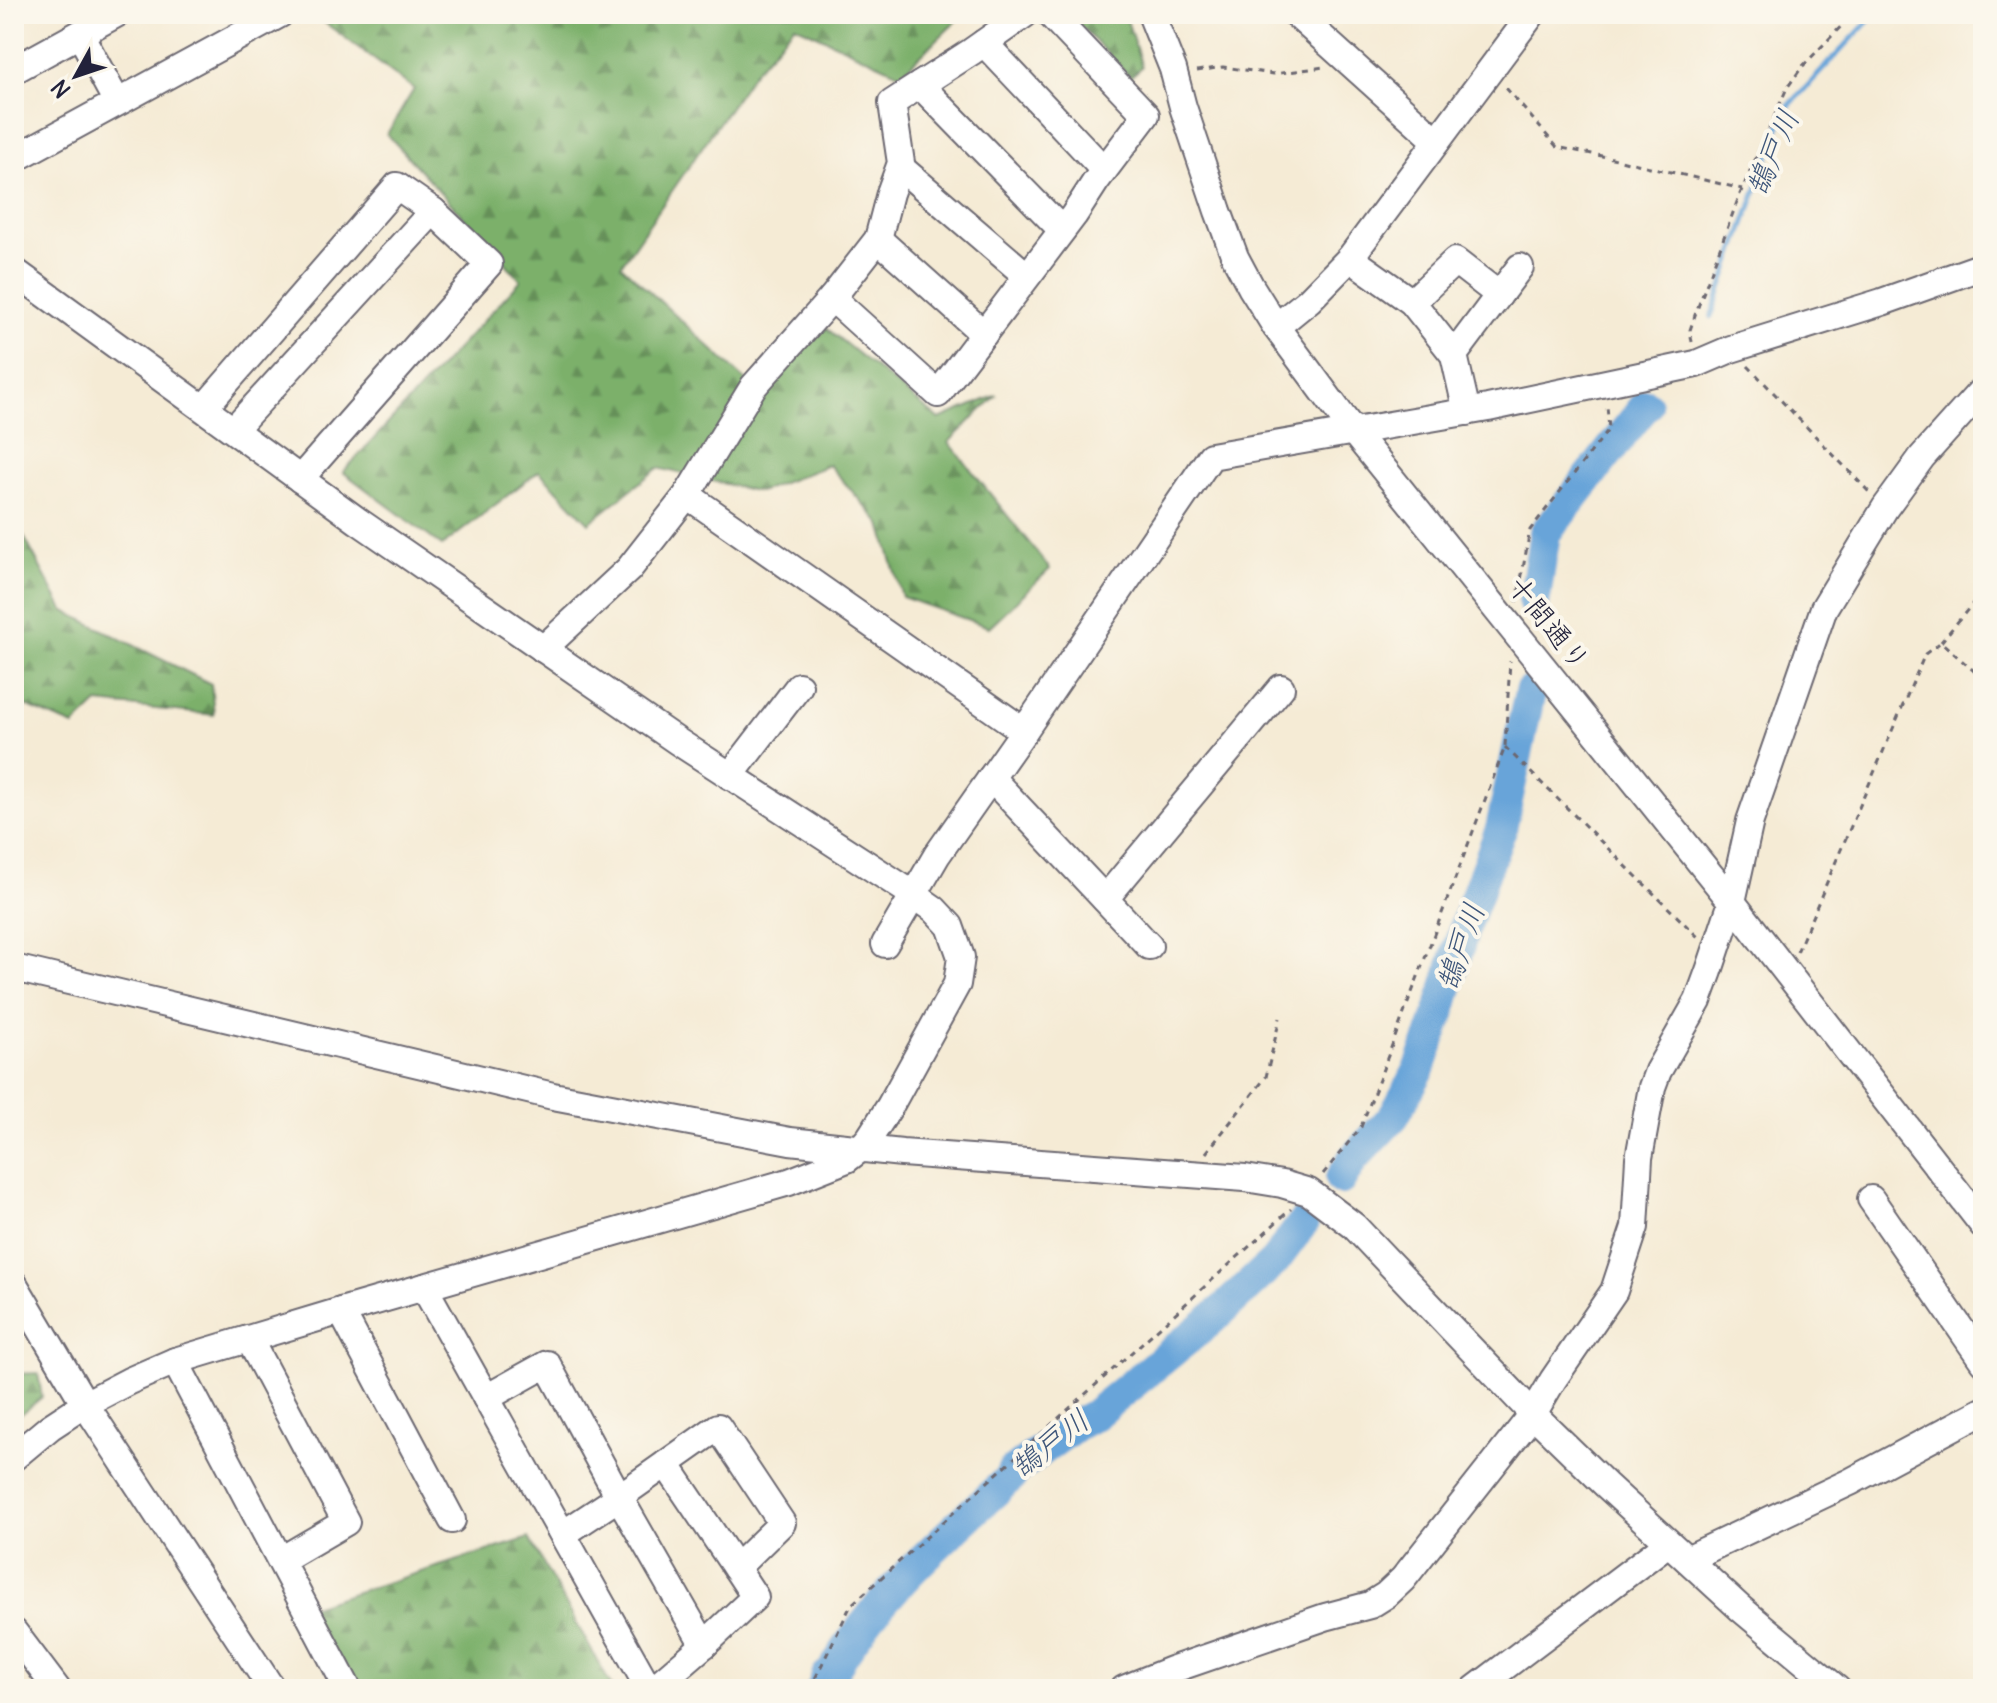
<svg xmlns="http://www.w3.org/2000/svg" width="1997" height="1703" font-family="Delius,'Klee One',sans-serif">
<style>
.forest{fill:url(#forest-firs);stroke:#4f6953;stroke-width:2}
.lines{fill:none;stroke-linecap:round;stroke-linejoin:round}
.stream{stroke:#68a4d9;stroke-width:5}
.river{stroke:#68a4d9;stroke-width:32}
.minor-casing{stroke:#6c6871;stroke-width:30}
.path{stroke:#6c6871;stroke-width:3;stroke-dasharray:6 6;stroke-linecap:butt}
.minor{stroke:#fff;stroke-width:26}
.labels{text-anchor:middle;stroke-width:8;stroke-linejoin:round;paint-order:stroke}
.street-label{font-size:28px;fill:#22223b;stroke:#fbf7ec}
.water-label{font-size:30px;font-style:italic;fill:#3e567a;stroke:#fbf7ec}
</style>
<defs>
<pattern id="forest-firs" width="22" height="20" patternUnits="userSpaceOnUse" patternTransform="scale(2)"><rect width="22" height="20" fill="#7cb06b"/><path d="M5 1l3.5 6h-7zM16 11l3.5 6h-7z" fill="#658f59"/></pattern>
</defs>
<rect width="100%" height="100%" fill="#fbf7ec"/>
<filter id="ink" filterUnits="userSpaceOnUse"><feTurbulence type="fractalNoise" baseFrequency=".0125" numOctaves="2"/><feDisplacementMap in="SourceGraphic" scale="16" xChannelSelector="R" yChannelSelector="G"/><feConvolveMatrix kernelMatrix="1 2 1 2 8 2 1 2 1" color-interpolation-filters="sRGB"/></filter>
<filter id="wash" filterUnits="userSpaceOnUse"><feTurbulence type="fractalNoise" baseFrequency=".006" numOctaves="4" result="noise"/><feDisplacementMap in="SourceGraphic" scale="32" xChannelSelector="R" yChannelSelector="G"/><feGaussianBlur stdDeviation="1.8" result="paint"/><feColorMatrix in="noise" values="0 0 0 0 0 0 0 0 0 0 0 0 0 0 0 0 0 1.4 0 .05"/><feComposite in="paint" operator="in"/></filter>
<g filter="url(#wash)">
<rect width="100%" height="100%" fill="#f5ebd5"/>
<g class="forest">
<path d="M313,14H964L901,74L795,25L754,72L621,265L753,387L825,327L939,419L997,395L949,442L1050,569L989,627L902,597L881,524L829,465L759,492L658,468L589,523L539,471L442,546L343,472L521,280L387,134L414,89Z"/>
<path d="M1069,14H1125L1142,67L1130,77Z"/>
<path d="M14,526L21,531L63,610L211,684L214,715L98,703L74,726L14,701Z"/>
<path d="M38,1373L42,1397L14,1420V1374Z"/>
<path d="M529,1538L613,1689H350L296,1611Z"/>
</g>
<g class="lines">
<path class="stream" d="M1711,317L1785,110L1875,14"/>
<g class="river">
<path d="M1534,603L1545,533L1646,405"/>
<path d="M1341,1179L1353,1159L1394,1116L1420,1068L1439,1015L1465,925L1501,829L1530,692"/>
<path d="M822,1689L827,1676H830C874,1598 945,1537 1011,1477L1012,1472L1076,1425L1094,1415L1217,1315L1274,1262L1303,1223"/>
</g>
</g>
</g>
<g filter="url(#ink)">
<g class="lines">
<g class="minor-casing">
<g id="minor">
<path d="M1025,14L971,52L892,103L901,163L890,193L878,239L832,298L938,394L1074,215L1096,181L1146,115L1050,14"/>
<path d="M1151,14L1173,69L1183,107L1218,211L1235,257L1251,287L1276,327L1353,431L1732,902L1983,1225"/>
<path d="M1296,14L1437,141"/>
<path d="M80,34L117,102"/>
<path d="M984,43L1104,170"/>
<path d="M14,70L116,14"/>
<path d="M920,85L1062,230"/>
<path d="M14,159L280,14"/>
<path d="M900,167L1027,276"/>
<path d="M878,239L984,334"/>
<path d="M1350,258L1412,302L1454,355L1467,412"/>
<path d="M14,271L358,521L677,741L914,895L934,909L950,926L961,957L957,984L890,1106L870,1137L860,1149L847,1159L789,1182L341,1311L175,1361L129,1381L85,1404L50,1427L14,1457"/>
<path d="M1412,302L1455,261L1499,295"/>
<path d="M1276,327L1309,300L1350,258L1532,14"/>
<path d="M1454,355L1520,267"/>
<path d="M204,408L397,186L433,211L234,429"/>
<path d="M300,479L489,264L433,211"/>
<path d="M687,495L1024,731"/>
<path d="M543,649L629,569L687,495L753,387L832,298"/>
<path d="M730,776L799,686"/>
<path d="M991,778L1149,946"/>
<path d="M1105,899L1281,688"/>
<path d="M885,944L937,855L1024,731L1211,456L1488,408L1696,364L1731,349L1882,302L1983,266"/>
<path d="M14,968L553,1096L790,1141L902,1153L1245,1178L1282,1184L1309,1192L1354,1226L1533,1414L1606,1485L1740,1608L1837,1689"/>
<path d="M1871,1199L1983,1361"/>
<path d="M14,1284L85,1404L272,1689"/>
<path d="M424,1287L647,1685L654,1688L704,1645L755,1597L736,1568L782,1523L718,1427L619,1497L563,1534"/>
<path d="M341,1311L452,1520"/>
<path d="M249,1339L346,1522L281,1560"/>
<path d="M175,1361L348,1689"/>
<path d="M486,1398L547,1364L619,1497L704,1645"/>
<path d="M666,1464L736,1568"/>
<path d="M1687,1559L1850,1482L1983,1411"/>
<path d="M14,1632L57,1689"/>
<path d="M1124,1689L1171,1670L1325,1617L1370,1605L1386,1595L1403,1579L1533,1414L1553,1380L1614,1291L1635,1227L1639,1158L1652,1087L1658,1071L1698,1001L1709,971L1732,902L1750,821L1824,608L1885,508L1922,457L1983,389"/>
<path d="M1475,1689L1668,1543"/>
</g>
</g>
<g class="path">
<path d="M1197,71L1223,67L1274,74L1324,67"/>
<path d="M1506,88L1557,147L1612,158L1742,189"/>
<path d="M1692,342L1690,330L1695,315L1740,194L1787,88L1802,67L1853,14"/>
<path d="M1748,366L1870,493"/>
<path d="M1517,602L1530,530L1609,429L1607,406"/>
<path d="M1941,642L1983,591"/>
<path d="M1505,747L1699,938"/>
<path d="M1797,952L1925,654L1941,642L1983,679"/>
<path d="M1206,1153L1266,1077L1280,1018"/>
<path d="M1323,1174L1361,1127L1505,747L1510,661"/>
<path d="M810,1689L851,1605L1291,1209"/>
</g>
<use href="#minor" class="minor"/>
</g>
</g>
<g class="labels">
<g class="street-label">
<text transform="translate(1549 623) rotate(51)" y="10">十間通り</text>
</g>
<g class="water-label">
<text transform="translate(1773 153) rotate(-67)" y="10">鵠戸川</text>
<text transform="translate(1461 947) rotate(-71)" y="10">鵠戸川</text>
<text transform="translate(1050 1444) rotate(-38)" y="10">鵠戸川</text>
</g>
</g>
<rect width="1997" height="1703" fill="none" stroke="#fbf7ec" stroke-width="48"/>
<g transform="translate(76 76) rotate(230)" stroke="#fbf7ec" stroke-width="6" paint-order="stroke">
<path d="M0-6L14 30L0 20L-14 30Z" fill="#22223b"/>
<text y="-12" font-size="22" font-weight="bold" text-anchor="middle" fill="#22223b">N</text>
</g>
</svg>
